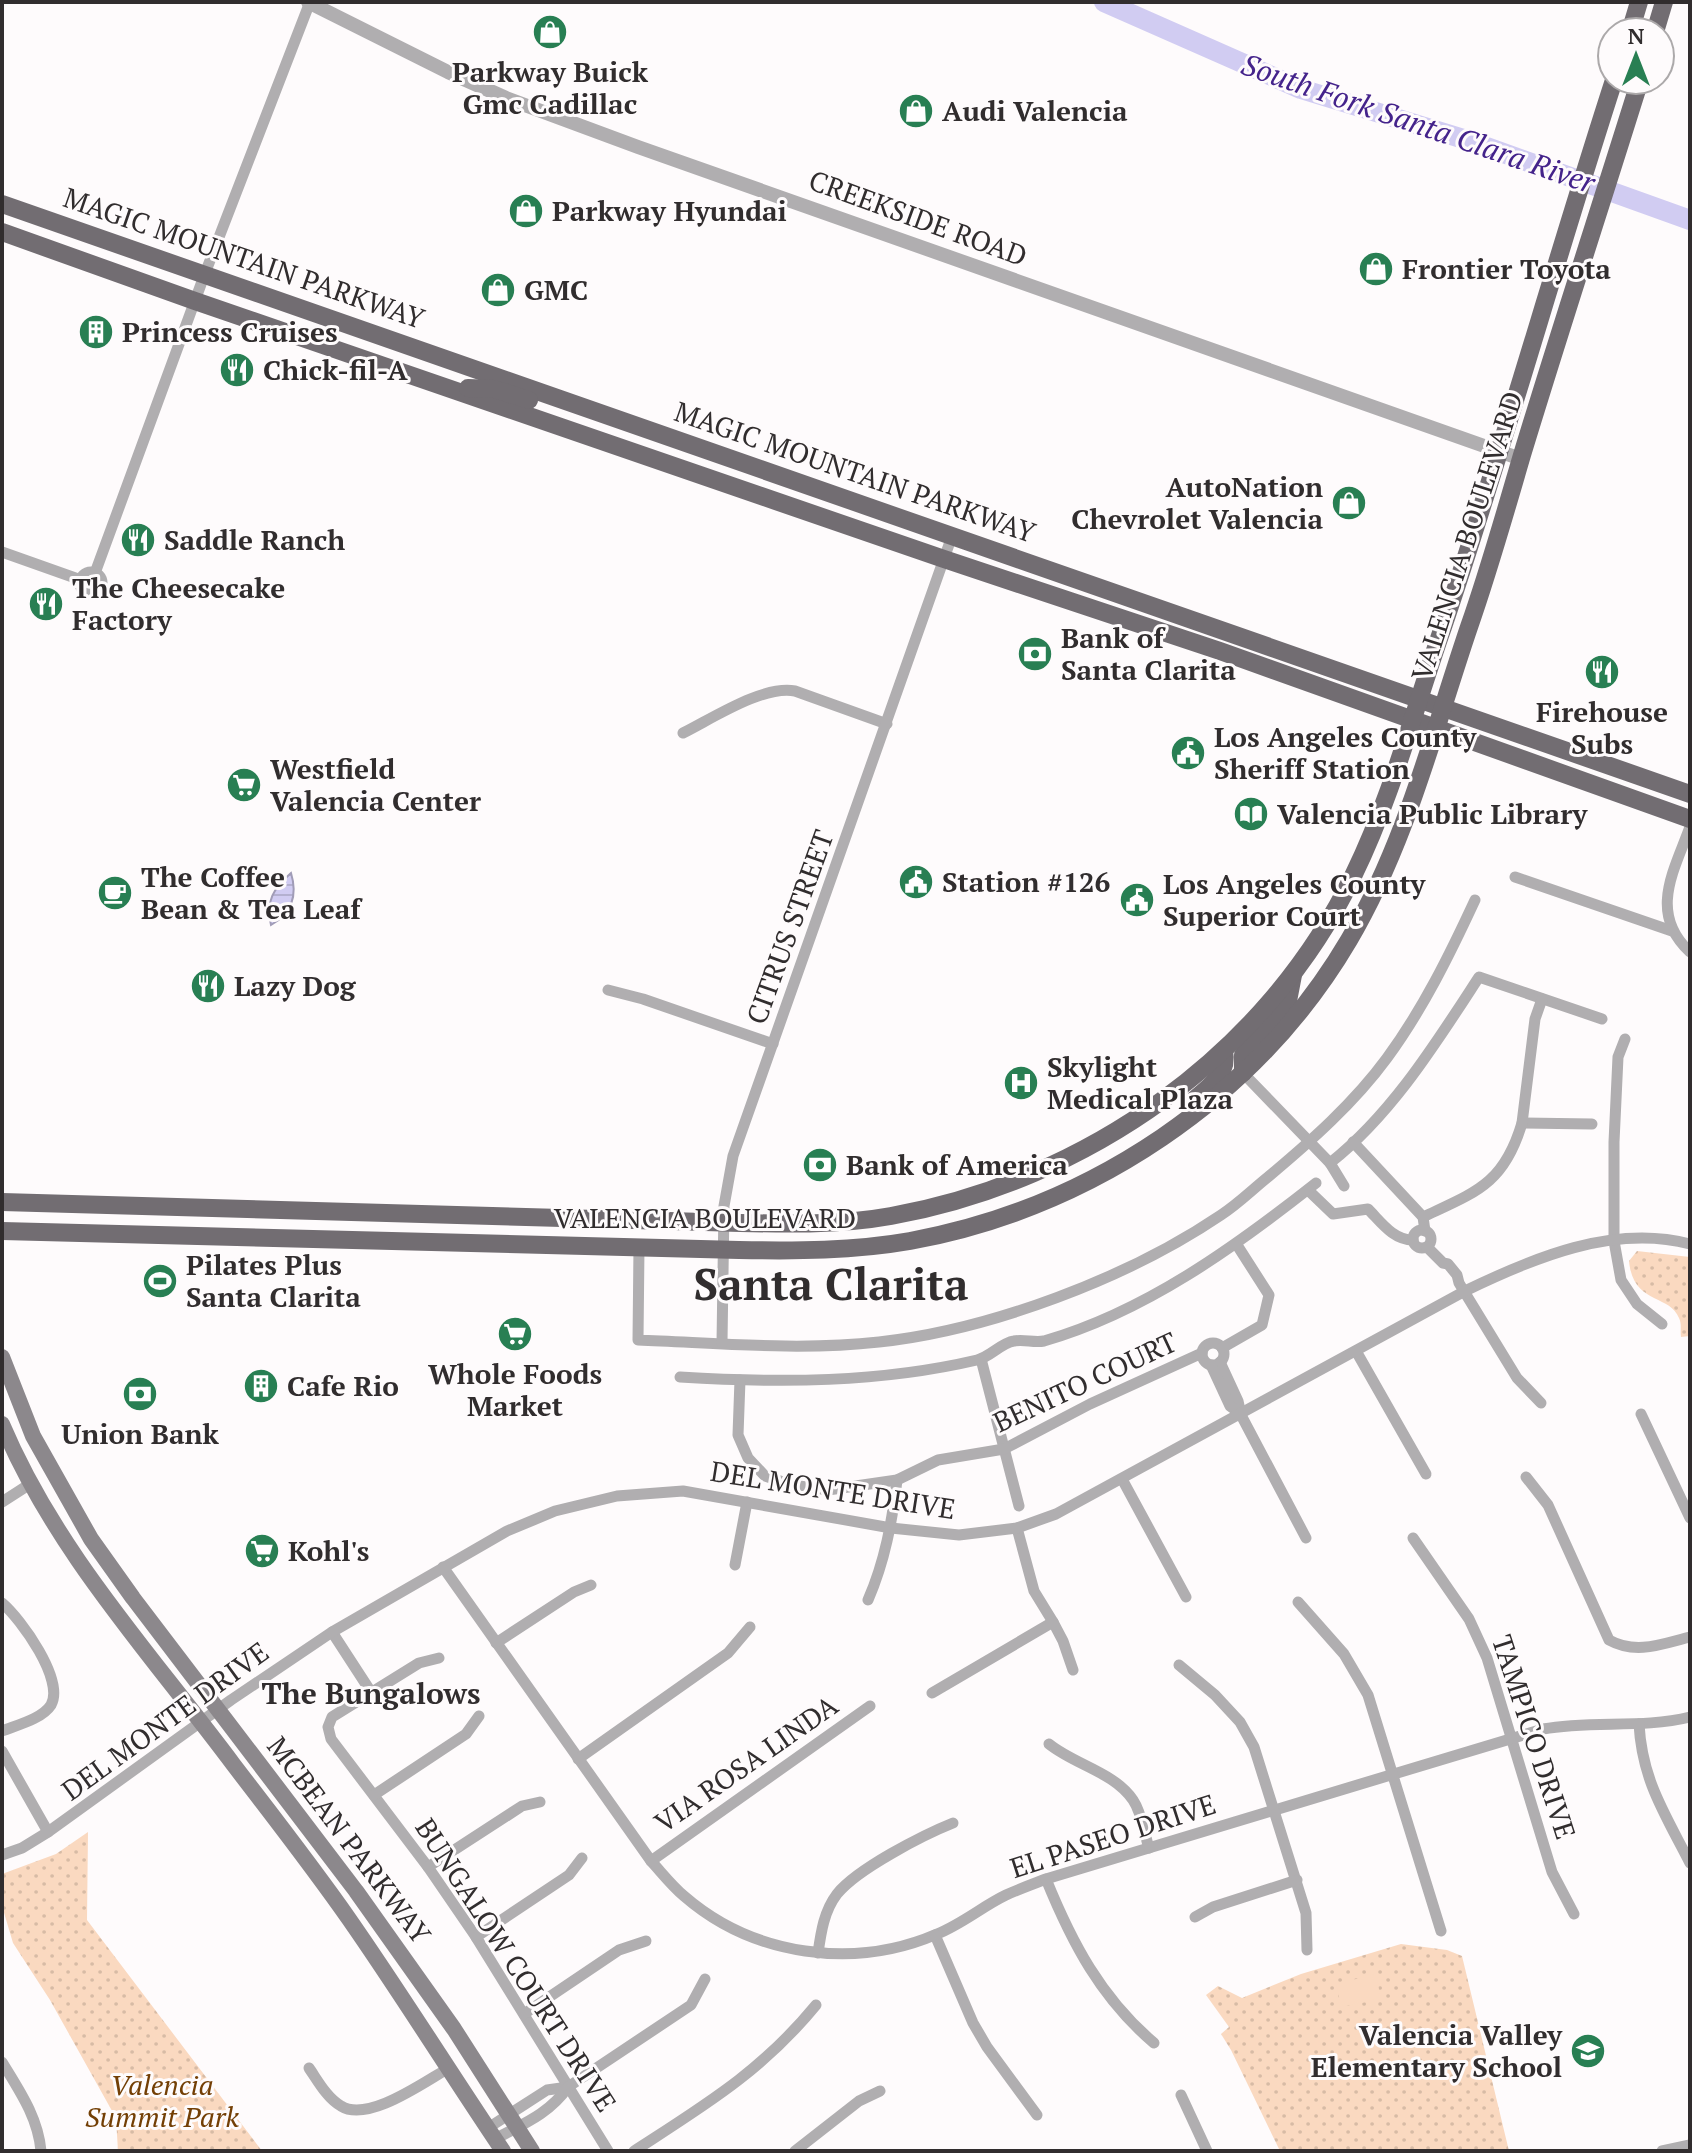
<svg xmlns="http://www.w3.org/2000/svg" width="1692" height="2153" font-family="'PT Serif',serif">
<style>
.park{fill:url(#park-dots)}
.pitch{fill:#fad9c0}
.water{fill:url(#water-rules);stroke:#a19cb7;stroke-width:2}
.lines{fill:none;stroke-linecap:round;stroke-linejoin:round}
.river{stroke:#d1ccf2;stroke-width:20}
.minor{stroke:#b0aeb0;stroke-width:11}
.tertiary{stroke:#b0aeb0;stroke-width:14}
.secondary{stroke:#8c888c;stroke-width:16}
.primary{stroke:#726d72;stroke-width:18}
.labels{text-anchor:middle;stroke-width:6;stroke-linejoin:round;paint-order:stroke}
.poi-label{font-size:28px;font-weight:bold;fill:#312d2e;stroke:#fefbfc;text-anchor:start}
.street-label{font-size:28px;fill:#312d2e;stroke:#fefbfc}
.park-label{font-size:28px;font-style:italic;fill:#733f05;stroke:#fefbfc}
.water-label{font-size:30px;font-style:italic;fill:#44238b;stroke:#fefbfc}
.neighbourhood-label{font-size:30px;font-weight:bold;fill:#312d2e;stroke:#fefbfc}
.town-label{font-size:44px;font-weight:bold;fill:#312d2e;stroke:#fefbfc}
</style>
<defs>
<pattern id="park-dots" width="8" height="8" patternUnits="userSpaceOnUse" patternTransform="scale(2)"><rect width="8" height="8" fill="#fad9c0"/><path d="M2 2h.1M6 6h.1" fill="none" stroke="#d7bba5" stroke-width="1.8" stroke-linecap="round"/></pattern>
<pattern id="water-rules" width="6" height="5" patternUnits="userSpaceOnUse" patternTransform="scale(2)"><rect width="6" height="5" fill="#d1ccf2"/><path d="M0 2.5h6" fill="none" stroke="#b4b0d0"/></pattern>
</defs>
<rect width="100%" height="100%" fill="#fefbfc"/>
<g class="park">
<path d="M1637,1251L1690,1257V1336L1681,1337C1680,1331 1682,1324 1679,1318C1670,1294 1633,1305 1629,1261Z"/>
<path d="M88,1832L87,1920L262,2151H118L116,2118L50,2000L13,1943L2,1906V1874L56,1854Z"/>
<path d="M1401,1944L1447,1950L1462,1956L1509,2151H1280L1231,2050L1221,2034L1229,2027L1206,1995L1218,1986L1242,1998L1301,1974Z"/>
</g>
<path class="pitch" d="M1376,1975L1381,1999L1341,2007L1336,1983Z"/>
<path class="water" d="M291,873C298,896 292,913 271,925C265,901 274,888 291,873Z"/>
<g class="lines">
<path class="river" d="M1104,2L1301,89L1467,140L1690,220"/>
<g class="minor">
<path d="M2,552L81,580"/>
<circle cx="91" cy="583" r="11"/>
<path d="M95,573L204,276L310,2"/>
<path d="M683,733C713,718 763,685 795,691L887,724"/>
<path d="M1690,827C1674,871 1648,913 1690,952"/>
<path d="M1515,877L1672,931"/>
<path d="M608,990L643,999L773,1044"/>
<path d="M1625,1039L1618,1057L1614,1142V1241L1621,1280L1637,1304L1662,1324"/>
<path d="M1243,1073L1330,1163L1344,1186"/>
<path d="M1522,1123L1592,1124"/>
<path d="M1353,1142L1423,1217L1425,1231"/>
<path d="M1330,1163C1392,1114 1436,1043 1479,977L1602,1019"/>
<path d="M1308,1190L1333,1214L1368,1209C1381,1222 1393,1240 1413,1240"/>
<path d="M1423,1217C1476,1192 1504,1184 1522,1123L1535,1019L1542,999"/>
<circle cx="1422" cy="1239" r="9"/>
<path d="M639,1247L638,1340C718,1343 799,1351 879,1342C990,1330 1128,1278 1221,1215C1238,1204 1253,1189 1268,1177C1311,1141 1354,1103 1387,1058C1423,1009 1450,954 1475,900"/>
<path d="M1427,1247L1443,1263L1448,1264L1457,1275L1459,1283L1517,1378L1541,1403"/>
<path d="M722,1343L724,1206L733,1156L952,536"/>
<circle cx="1213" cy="1354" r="11"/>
<path d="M1222,1348L1262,1325L1269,1295L1237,1245"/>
<path d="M1356,1351L1426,1474"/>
<path d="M981,1359L1019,1506"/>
<path d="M1220,1362L1238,1401L1241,1415L1306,1538"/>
<path d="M1211,1365L1230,1406L1241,1414"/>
<path d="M680,1377C779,1383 879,1383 977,1360C990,1357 1001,1343 1014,1341C1024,1339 1034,1343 1044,1341C1145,1312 1235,1247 1316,1183"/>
<path d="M740,1380L738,1435L748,1458L765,1476L792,1485L828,1490L897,1480L938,1460L1004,1449L1090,1404L1202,1353"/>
<path d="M1641,1414L1690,1518"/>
<path d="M1526,1477L1548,1505L1609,1640C1636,1655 1662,1644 1690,1637"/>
<path d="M1122,1479L1186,1597"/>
<path d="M2,1502L30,1484"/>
<path d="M1017,1528L1034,1591L1053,1622"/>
<path d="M1413,1538L1469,1619L1487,1658L1552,1872L1574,1914"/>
<path d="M735,1565L747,1502"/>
<path d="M443,1567L651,1861C662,1873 672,1886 684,1896C753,1956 854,1970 937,1934C962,1924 983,1906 1006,1895C1019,1889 1033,1884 1046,1879L1543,1729C1592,1720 1642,1729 1690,1717"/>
<path d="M868,1600C885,1561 892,1522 897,1480"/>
<path d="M1298,1602L1344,1654L1368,1695L1441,1931"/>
<path d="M2,1603C21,1619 65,1680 51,1705C42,1719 17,1725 2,1731"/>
<path d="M332,1632L371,1692"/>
<path d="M496,1643L574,1592L591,1585"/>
<path d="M439,1658L419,1663L332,1717L328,1727L331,1739L428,1867L476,1937L608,2151"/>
<path d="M1179,1665L1215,1695L1240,1722L1254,1747L1306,1913L1307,1950"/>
<path d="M932,1693L1053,1622L1063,1641L1073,1670"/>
<path d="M1639,1724C1642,1780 1665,1814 1690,1863"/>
<path d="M1049,1744C1075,1765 1114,1772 1133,1800C1142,1813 1144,1833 1149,1848"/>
<path d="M2,1751L48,1832"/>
<path d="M578,1759L728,1653L750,1627"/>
<path d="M374,1795L466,1734L479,1716"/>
<path d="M2,1855L22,1848L48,1832L231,1700L332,1632L507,1531L555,1511L617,1496L683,1491L891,1528L959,1535L1017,1528L1056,1514L1465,1291C1533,1258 1613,1224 1690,1244"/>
<path d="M651,1861L870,1706"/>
<path d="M428,1867L522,1806L540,1802"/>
<path d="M1046,1879C1072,1943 1101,1998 1154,2043"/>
<path d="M1195,1917L1213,1907L1297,1880"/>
<path d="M935,1935L973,2023L987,2047L1037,2115"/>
<path d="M476,1937L569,1875L582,1858"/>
<path d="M818,1953C821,1932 824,1911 837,1894C857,1869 923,1835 953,1823"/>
<path d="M524,2014L619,1950L646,1941"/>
<path d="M2,2062C19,2090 38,2117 41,2151"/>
<path d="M309,2068C318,2081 327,2098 341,2106C368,2123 424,2082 449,2068"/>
<path d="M1181,2095L1207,2151"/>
<path d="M488,2128L547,2090L568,2087"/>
<path d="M495,2139C523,2124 549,2114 568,2087L691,2005L705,1979"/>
<path d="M634,2151C705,2105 762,2071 816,2005"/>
<path d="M795,2151L859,2101L880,2091"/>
<path d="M1662,2151L1690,2145"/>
</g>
<path class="tertiary" d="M308,2L448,72L506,98L638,147L1521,459"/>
<g class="secondary">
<path d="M2,1357L33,1436L91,1539L133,1598L356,1891L454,2029L532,2151"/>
<path d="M2,1424C56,1552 151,1654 233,1764C272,1815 312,1866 349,1919C402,1995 451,2074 503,2151"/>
</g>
<g class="primary">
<path d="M1630,32L1639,2"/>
<path d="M1655,32L1664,2"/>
<path d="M2,204L1690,794"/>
<path d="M2,232L195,301L944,559L1220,651L1690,819"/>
<path d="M468,388L494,389L529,400"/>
<path d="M1243,1073V1055L1278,1016L1288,1001L1293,975"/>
<path d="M1194,1100C1210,1086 1229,1074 1224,1051"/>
<path d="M2,1202L740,1223C790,1224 841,1225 891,1216C1086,1181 1267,1055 1354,874C1392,796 1414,710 1443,627C1504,446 1555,262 1614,80"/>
<path d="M2,1231L739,1250C796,1251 853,1251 910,1241C1090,1208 1256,1098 1349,940C1406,843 1433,733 1469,627C1489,570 1505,513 1522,455C1560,330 1601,205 1640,80"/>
</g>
</g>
<defs>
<g id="shop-disc" transform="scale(1.8)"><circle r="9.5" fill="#287f53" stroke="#fefbfc"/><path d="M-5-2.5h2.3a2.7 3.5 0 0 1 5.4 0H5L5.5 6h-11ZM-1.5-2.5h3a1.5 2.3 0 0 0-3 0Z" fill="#fff"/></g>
<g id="building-disc" transform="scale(1.8)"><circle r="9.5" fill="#287f53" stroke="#fefbfc"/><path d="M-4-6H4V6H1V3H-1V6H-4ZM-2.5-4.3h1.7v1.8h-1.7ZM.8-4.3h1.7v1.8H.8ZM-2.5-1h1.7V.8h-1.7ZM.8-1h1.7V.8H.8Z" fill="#fff"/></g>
<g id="restaurant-disc" transform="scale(1.8)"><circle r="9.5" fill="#287f53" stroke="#fefbfc"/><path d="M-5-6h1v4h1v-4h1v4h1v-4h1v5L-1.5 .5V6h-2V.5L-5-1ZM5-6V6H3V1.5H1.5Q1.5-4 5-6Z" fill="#fff"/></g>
<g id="bank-disc" transform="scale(1.8)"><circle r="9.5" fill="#287f53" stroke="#fefbfc"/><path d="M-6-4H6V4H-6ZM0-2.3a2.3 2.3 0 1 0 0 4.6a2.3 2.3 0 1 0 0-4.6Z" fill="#fff"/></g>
<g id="civic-disc" transform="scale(1.8)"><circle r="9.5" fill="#287f53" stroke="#fefbfc"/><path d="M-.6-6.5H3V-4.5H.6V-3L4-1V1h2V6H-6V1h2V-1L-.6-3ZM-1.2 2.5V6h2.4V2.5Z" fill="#fff"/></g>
<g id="supermarket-disc" transform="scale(1.8)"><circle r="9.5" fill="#287f53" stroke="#fefbfc"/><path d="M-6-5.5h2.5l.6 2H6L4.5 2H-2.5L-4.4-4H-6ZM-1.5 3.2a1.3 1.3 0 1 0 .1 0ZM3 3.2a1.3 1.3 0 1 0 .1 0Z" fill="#fff"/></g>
<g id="library-disc" transform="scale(1.8)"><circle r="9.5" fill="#287f53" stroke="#fefbfc"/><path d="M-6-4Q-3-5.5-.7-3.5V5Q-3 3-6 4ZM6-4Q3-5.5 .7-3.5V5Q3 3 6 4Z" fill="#fff"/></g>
<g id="cafe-disc" transform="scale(1.8)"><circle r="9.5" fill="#287f53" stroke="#fefbfc"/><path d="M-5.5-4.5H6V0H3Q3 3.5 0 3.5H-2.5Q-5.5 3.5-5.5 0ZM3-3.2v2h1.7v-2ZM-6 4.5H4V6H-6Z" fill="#fff"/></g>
<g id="hospital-disc" transform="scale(1.8)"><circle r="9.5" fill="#287f53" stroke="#fefbfc"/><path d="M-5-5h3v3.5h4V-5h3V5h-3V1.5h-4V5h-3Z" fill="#fff"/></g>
<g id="stadium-disc" transform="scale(1.8)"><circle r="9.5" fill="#287f53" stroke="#fefbfc"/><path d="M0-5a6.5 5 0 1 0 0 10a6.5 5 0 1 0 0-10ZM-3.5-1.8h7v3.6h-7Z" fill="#fff"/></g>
<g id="school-disc" transform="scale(1.8)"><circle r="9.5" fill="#287f53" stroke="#fefbfc"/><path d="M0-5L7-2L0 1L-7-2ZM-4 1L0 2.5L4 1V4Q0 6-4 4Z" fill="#fff"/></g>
</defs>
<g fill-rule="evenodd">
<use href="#shop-disc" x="550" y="32"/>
<use href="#shop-disc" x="916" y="111"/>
<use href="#shop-disc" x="526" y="211"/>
<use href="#shop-disc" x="1376" y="269"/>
<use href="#shop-disc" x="498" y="290"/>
<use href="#building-disc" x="96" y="332"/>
<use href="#restaurant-disc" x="237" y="370"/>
<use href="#shop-disc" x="1349" y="503"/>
<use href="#restaurant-disc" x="138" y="540"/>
<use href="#restaurant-disc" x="46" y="604"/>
<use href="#bank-disc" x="1035" y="654"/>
<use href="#restaurant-disc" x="1602" y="672"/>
<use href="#civic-disc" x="1188" y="753"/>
<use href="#supermarket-disc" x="244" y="785"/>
<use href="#library-disc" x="1251" y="814"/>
<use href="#civic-disc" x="916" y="882"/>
<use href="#cafe-disc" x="115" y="893"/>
<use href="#civic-disc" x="1137" y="900"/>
<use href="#restaurant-disc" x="208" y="986"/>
<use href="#hospital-disc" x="1021" y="1083"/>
<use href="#bank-disc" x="820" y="1165"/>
<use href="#stadium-disc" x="160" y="1281"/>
<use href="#supermarket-disc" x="515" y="1334"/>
<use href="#building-disc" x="261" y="1386"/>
<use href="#bank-disc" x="140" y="1394"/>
<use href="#supermarket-disc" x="262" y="1551"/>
<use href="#school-disc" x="1588" y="2051"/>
</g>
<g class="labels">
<g class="poi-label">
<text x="550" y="82" text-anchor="middle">Parkway Buick<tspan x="550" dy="32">Gmc Cadillac</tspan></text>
<text x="942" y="121">Audi Valencia</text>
<text x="552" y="221">Parkway Hyundai</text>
<text x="1402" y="279">Frontier Toyota</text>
<text x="524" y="300">GMC</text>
<text x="122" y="342">Princess Cruises</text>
<text x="263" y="380">Chick-fil-A</text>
<text x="1323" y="497" text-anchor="end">AutoNation<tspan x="1323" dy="32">Chevrolet Valencia</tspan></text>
<text x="164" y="550">Saddle Ranch</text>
<text x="72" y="598">The Cheesecake<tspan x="72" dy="32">Factory</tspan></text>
<text x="1061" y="648">Bank of<tspan x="1061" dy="32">Santa Clarita</tspan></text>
<text x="1602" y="722" text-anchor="middle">Firehouse<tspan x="1602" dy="32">Subs</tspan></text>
<text x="1214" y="747">Los Angeles County<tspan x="1214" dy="32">Sheriff Station</tspan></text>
<text x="270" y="779">Westfield<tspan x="270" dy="32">Valencia Center</tspan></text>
<text x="1277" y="824">Valencia Public Library</text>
<text x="141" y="887">The Coffee<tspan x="141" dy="32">Bean &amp; Tea Leaf</tspan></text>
<text x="942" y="892">Station #126</text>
<text x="1163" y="894">Los Angeles County<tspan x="1163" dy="32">Superior Court</tspan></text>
<text x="234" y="996">Lazy Dog</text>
<text x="1047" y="1077">Skylight<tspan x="1047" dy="32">Medical Plaza</tspan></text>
<text x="846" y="1175">Bank of America</text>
<text x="186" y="1275">Pilates Plus<tspan x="186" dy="32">Santa Clarita</tspan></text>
<text x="515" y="1384" text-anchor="middle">Whole Foods<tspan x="515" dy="32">Market</tspan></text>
<text x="287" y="1396">Cafe Rio</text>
<text x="140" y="1444" text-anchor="middle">Union Bank</text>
<text x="288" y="1561">Kohl's</text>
<text x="1562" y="2045" text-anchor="end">Valencia Valley<tspan x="1562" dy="32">Elementary School</tspan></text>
</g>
<g class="street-label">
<text transform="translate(918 218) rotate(20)" y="10">CREEKSIDE ROAD</text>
<text transform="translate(244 258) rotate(19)" y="10">MAGIC MOUNTAIN PARKWAY</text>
<text transform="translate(855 472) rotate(19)" y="10">MAGIC MOUNTAIN PARKWAY</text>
<text transform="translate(1467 536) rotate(-72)" y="10">VALENCIA BOULEVARD</text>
<text transform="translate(790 927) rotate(-70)" y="10">CITRUS STREET</text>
<text x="705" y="1228">VALENCIA BOULEVARD</text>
<text transform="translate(1085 1382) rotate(-25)" y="10">BENITO COURT</text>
<text transform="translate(833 1490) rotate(9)" y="10">DEL MONTE DRIVE</text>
<text transform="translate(165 1721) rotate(-36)" y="10">DEL MONTE DRIVE</text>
<text transform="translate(1534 1737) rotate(72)" y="10">TAMPICO DRIVE</text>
<text transform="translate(746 1764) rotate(-35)" y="10">VIA ROSA LINDA</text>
<text transform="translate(1113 1836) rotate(-18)" y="10">EL PASEO DRIVE</text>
<text transform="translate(349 1840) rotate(53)" y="10">MCBEAN PARKWAY</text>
<text transform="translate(516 1965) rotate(57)" y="10">BUNGALOW COURT DRIVE</text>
</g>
<g class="park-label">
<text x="162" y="2095">Valencia<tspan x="162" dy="32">Summit Park</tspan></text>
</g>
<g class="water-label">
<text transform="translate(1418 124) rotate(19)" y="10">South Fork Santa Clara River</text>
</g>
<g class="neighbourhood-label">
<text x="371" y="1704">The Bungalows</text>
</g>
<g class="town-label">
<text x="831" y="1300">Santa Clarita</text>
</g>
</g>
<rect width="1692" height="2153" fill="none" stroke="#312d2e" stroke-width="8"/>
<g transform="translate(1636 56)"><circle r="38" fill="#fefbfc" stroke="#aca9aa" stroke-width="2"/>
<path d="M0-6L14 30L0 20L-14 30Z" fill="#287f53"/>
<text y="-12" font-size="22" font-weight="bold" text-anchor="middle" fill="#312d2e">N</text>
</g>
</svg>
